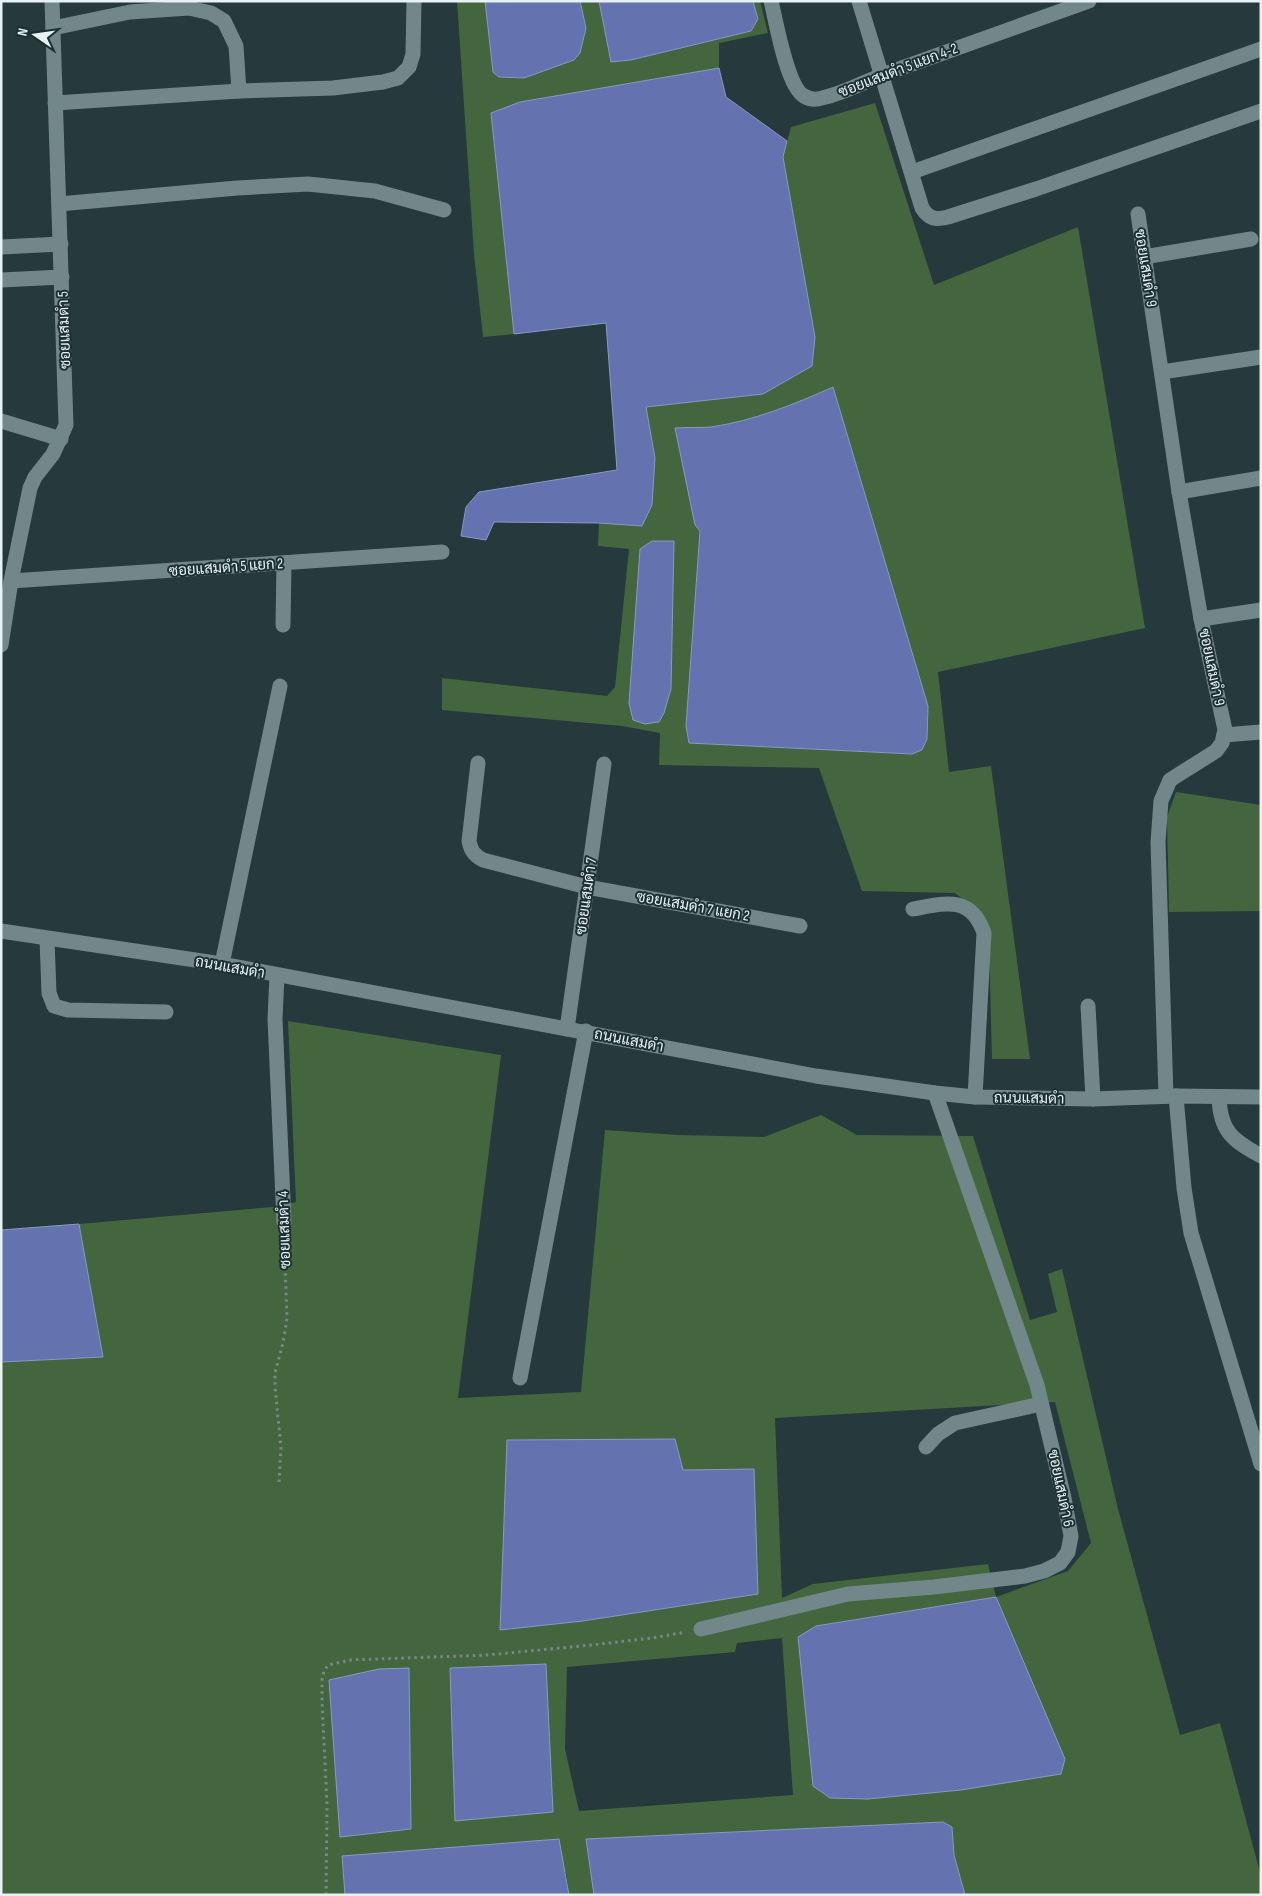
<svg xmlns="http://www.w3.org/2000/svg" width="1262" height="1896" font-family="'Sofia Sans Condensed',Sarabun,sans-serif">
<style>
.green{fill:#43663e;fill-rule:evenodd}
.water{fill:#6473af;stroke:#8b99c4}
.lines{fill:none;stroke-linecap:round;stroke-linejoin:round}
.path{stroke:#78888a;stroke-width:3;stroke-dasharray:2.5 4;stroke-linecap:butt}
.minor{stroke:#71878a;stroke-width:15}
.labels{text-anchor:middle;stroke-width:4;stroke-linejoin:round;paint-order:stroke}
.street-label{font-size:15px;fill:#e6f2f4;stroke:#1c2f32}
</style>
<rect width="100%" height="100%" fill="#26393c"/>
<g class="green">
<path d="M457,1H485L493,72L499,77L524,78L586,28L580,1H599L612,62L631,60L751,31L758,19L753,1H760L768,33L719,43V68L520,102L491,113L514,334L483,337L474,254Z"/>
<path d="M875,103L934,285L1078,227L1145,628L938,672L949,772L991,766L1030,1059H992L989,942L982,914L955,893L862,891L819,768L659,765L660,733L622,726L442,710V678L607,696L615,687L629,549L598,546L599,523L642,526L655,458L646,407L763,394L815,337L783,157L791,127ZM833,387L928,706L927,739L922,750L912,754L689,743L686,726L700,531L675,428C687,427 699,428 711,427C753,421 794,404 833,387Z"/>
<path d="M1176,792L1261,805V911L1169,912L1167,817Z"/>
<path d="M288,1021L501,1055L458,1398L581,1392L605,1130L678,1135L764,1137L821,1115L857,1135L973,1136L1030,1320L1057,1312L1048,1274L1062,1269L1118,1509L1180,1735L1220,1723L1261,1876V1895H965L954,1855L952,1828L943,1822L586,1839L594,1895H569L566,1872L342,1856L345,1895H1V1362L103,1357L79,1224L272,1207L296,1202ZM1055,1402L1091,1543L1068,1571L996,1597L988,1564L813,1584L782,1598L775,1418ZM682,1470L758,1594L583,1621L501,1630ZM995,1597L798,1637L816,1626ZM782,1638L793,1795L579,1811L565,1749L567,1667L735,1652L737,1643Z"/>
</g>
<g class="water">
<path d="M485,1H580L586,28L580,53L574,60L524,78L499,77L493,72Z"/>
<path d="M599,1H753L758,19L751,31L631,60L611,62Z"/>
<path d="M719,68L726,97L787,141L783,157L815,337L812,366L763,394L646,407L655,458L652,505L642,526L599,523L494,522L486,540L461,536L466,507L479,492L617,470L606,323L514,334L491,113L520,102Z"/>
<path d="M833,387L928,706L927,739L922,750L912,754L689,743L686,726L700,531L695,525L675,428C687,427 699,428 711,427C753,421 795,404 833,387Z"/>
<path d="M652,541H674L671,689L664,713L659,722L645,724L633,720L629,703L640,549Z"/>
<path d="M79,1224L103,1357L1,1362V1230Z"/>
<path d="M675,1439L683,1470L754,1469L758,1594L583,1621L500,1630L507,1440Z"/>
<path d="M996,1597L1065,1759L1061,1774L961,1790L868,1799L830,1798L813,1786L798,1637L816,1626Z"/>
<path d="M546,1664L553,1812L455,1821L450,1668Z"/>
<path d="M409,1668L411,1829L340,1837L329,1680L379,1669Z"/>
<path d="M943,1822L952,1827L954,1855L965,1895H594L586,1839Z"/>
<path d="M559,1839L569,1895H345L342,1856Z"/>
</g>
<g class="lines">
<g class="path">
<path d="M279,1482L281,1448L275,1387V1373L283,1343L287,1318L284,1237"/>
<path d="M326,1895L327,1805L322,1701V1679L324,1671L328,1665L351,1660L487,1655L591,1645L652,1638L686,1632"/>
</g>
<g class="minor">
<path d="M771,1C776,21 787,87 804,96C809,99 816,100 822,98C846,93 869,79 893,71C958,48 1023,24 1089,1"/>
<path d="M859,1L922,208C929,219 935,220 948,217L1036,189L1261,111"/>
<path d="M53,28L130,12L189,8L211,13L224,21L236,46L239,91"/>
<path d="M55,103L239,91L333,88L383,82L398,78L409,67L413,54L414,1"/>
<path d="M912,172L1261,49"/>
<path d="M59,204L237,188L308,184L375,191L444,210"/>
<path d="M1138,214L1179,492L1201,619L1225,730L1222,743L1216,751L1170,780L1161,801L1158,842L1166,1096"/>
<path d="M1,247L61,244"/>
<path d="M1144,257L1251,239"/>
<path d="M1,280L62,277"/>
<path d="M1162,372L1261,357"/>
<path d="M1,421L61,439"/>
<path d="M1179,492L1261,478"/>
<path d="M11,581L442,552"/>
<path d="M1201,619L1261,610"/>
<path d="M283,625L284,564"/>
<path d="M1,645L11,581L30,488L35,477L53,454L66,425L52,1"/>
<path d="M1224,735L1261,732"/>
<path d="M478,763L469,841C471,851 474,855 483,860L587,887L800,926"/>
<path d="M913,909C945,903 971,895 984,933L975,1097"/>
<path d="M1,931L222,964L816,1076L935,1093L975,1097L1093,1099L1176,1096L1261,1097"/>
<path d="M47,939L49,993L54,1006L68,1010L166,1012"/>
<path d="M222,964L280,686"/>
<path d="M277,976L275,1019L284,1222"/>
<path d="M1088,1006L1093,1099"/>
<path d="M567,1029L604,764"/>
<path d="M1176,1096L1184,1188L1191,1233L1261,1464"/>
<path d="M1219,1097C1220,1131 1232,1140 1261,1156"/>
<path d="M520,1378L586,1031"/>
<path d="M926,1447L938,1434L955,1423L1041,1404"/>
<path d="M701,1629L848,1594L934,1587L1025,1576L1044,1571L1060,1563L1068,1552L1071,1536L1064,1498L1037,1385L935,1093"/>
</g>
</g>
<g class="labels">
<g class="street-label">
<text transform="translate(898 70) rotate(-21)" y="5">ซอยแสมดำ 5 แยก 4-2</text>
<text transform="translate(1146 268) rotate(81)" y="5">ซอยแสมดำ 9</text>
<text transform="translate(64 330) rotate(-92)" y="5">ซอยแสมดำ 5</text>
<text transform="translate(226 567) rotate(-4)" y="5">ซอยแสมดำ 5 แยก 2</text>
<text transform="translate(1212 667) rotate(78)" y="5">ซอยแสมดำ 9</text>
<text transform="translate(586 896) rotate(-82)" y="5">ซอยแสมดำ 7</text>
<text transform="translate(693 906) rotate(10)" y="5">ซอยแสมดำ 7 แยก 2</text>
<text transform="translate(230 967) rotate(10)" y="5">ถนนแสมดำ</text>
<text transform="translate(629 1040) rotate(11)" y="5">ถนนแสมดำ</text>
<text transform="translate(1029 1098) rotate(1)" y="5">ถนนแสมดำ</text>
<text transform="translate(284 1230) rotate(-92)" y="5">ซอยแสมดำ 4</text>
<text transform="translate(1061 1488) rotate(78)" y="5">ซอยแสมดำ 6</text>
</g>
</g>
<rect width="1262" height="1896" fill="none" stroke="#e6f2f4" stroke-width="5"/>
<g transform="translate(35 35) rotate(283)" stroke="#1c2f32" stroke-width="4" paint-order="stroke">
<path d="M0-4L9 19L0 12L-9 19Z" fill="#e6f2f4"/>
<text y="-8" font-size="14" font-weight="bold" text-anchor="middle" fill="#e6f2f4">N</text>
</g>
</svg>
